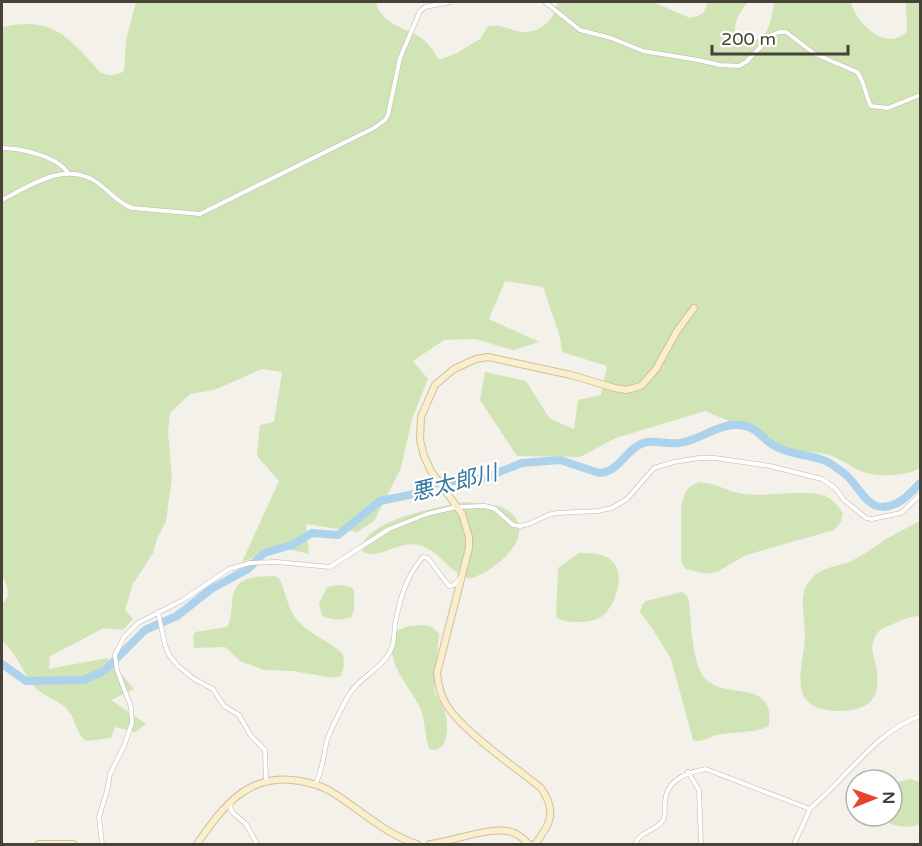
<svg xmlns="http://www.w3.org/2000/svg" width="922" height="846" font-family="'Varela Round','Noto Sans JP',sans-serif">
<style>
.green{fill:#d1e4b6}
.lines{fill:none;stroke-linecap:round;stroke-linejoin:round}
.river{stroke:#acd3eb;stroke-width:8}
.street-casing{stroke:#beb8ad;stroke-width:5}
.secondary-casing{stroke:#cfc19d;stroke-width:8}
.street{stroke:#fff;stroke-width:4}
.secondary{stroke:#faeecd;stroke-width:6}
.labels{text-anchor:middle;stroke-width:4.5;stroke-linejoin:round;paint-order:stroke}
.water-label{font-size:22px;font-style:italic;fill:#3879a3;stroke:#fff}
</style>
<rect width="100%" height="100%" fill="#f4f0ea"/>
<g class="green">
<path d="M136,2H376C381,24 403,27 420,37C429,43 434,52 439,60L457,53L480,39L488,26C506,24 511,32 525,32C542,32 556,17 557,2H653L690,18L698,16L704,12L708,2H748C740,12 728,28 740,40C768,46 771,23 774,2H851C856,23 885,52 907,32L906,2H920V468C907,476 882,477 866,473C853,469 842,459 829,455C803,447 773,460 757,433L705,411L616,438L580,457L517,456L480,400L485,372L526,381L550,419L574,429L578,400L601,395L607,366L562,352L560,337L543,287L505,281L489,319L539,342L513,350L475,339L444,340L413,361L428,379L412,419L401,468L374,521L357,532L306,524L309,554L280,547L242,562L279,481L257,456L260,425L274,422L282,372L262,369L214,390L190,394L170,413L168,433L172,477L166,521L157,539L153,553L133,584L125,610L133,619L123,630L104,628L50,656L49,669L107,658L134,689L111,700L146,724L136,732L115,727L111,738L86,741C75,733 76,718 67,709C58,700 42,695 35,688C23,673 17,653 2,641V605L8,596L7,586L2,575V27C54,16 68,37 101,73C109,76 117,76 124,71L126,40Z"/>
<path d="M699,482C716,483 724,490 739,493C764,499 806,487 827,497C834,500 838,507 843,513L841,522L834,530L746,555L717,572L706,574L686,569L681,562V507L685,493L689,487Z"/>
<path d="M465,502C478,504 500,503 510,512C539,537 492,573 469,579C465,576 460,575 456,572C443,563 436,549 418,545C398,540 381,560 363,552C356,521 443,506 465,502Z"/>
<path d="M920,521V616C908,616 902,620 891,625C883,628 877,630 874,639C870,647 874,657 876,666C882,697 871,711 838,711C784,710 804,668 805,635C805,617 797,592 812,578C822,567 836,567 849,562C863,556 875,546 888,538C899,532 910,526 920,521Z"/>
<path d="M579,553C590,553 607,553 614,563C625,577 615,608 601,617C595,621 585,622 578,622C569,622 564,622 556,617L558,568Z"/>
<path d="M274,576L279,578C286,591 287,609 298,621C310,635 330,641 343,654L344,666L341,676L334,678L293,671L264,670L240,661L225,647L194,648L193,636L195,632L227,627C231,620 231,612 232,603C234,576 252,577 274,576Z"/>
<path d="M339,585L351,587L354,590V610L351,617C340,621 332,620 322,616L319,603L327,587Z"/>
<path d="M682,592L687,596L689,602C691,621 692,660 703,676C723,703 775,675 769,726C754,734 733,731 716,735C707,738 702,743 693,740L671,659L652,628L640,612L642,605L646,601Z"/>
<path d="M423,625L432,627L439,634L434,689C436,696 439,701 443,707C449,718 448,735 443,746L436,750L429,749C425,736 425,719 420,707C407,682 382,660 396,631L409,626Z"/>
<path d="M911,779L920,782V824C909,829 888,827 881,816H892V783Z"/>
</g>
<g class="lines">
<path class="river" d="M2,664L26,681L84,680L104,671L145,630L177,616L211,589L248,569L264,553L292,545L312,533L338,535L380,501L419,493L439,481H465L484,478L522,463L560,460L599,473C618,472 623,454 639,445C650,438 666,445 679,443C704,440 722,418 749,427C759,431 765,441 775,446C790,455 807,454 823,460C832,463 839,470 846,475C857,484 866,507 883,507C899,506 910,494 920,483"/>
<g class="street-casing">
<g id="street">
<path d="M545,2L580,30L611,38L643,51L698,60L720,65L739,66L746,62L772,35L779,32H786L815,54L857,72C865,82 865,95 871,106L888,108L920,95"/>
<path d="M2,148C20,148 57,156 68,173"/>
<path d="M2,200C31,185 66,160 98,183C110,192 118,203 132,208L200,214L374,128L385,120L388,115L400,58L420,11L425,7L450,2"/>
<path d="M158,612L165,645L169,655L178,666L194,679L213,689L224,706L239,715L251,736L265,750L266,781"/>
<path d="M688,772L699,790L701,844"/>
<path d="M315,784C322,775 324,752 327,740C332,726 340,712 347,698C358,677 384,669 392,647C395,639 394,631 395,624C400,599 406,576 423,557L428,558L449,586L454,585L459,579"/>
<path d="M231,804L230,807L233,813L246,824L257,844"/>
<path d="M102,844L99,817L107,791L110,774L124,746L132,723L131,707L117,670L115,655L124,637L138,623L183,600L229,569L250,563L277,562L330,567L389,529L427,514L456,507L485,506L495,509L513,525L520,526L529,524L548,515L556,513L598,511L612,508L627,499L654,468L674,462L699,458H715L770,466L822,479L835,488L844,500L866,518L872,519L901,513L920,495"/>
<path d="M635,844C641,830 657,831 663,820C666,815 664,808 665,802C666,779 688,772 706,769L810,809"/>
<path d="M794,844L810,809L815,804C849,775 877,731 920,716"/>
</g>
</g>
<g class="secondary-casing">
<g id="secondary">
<path d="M39,844H73"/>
<path d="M197,844C222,808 248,771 300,781C310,783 321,785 330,791C359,808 384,834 417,844"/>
<path d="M430,844C452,842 494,824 514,833C520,835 524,840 529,844"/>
<path d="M535,844C551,824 557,811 541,788C514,766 463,732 446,704C440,695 438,683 437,673L469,548V537L462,514L431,471L424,456L420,440L421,417L435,385L454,369L476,359L488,357L571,375L615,388L626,390L634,388L641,386L656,369L677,331L694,308"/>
</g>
</g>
<use href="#street" class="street"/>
<use href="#secondary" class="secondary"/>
</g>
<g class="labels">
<g class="water-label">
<text transform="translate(454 482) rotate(-14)" y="8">悪太郎川</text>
</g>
</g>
<rect width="922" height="846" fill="none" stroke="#474138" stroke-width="6"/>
<g transform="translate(874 798) rotate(89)"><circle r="28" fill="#ffffff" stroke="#b5b3af" stroke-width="1.5"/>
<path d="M0-4.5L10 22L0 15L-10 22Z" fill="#e8432c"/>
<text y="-9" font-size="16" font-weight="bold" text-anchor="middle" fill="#474138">N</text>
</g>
<path d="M712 45v9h136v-9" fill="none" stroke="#474138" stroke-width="3"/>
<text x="721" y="45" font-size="18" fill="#474138" stroke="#ffffff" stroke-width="4.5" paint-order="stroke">200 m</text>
</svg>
